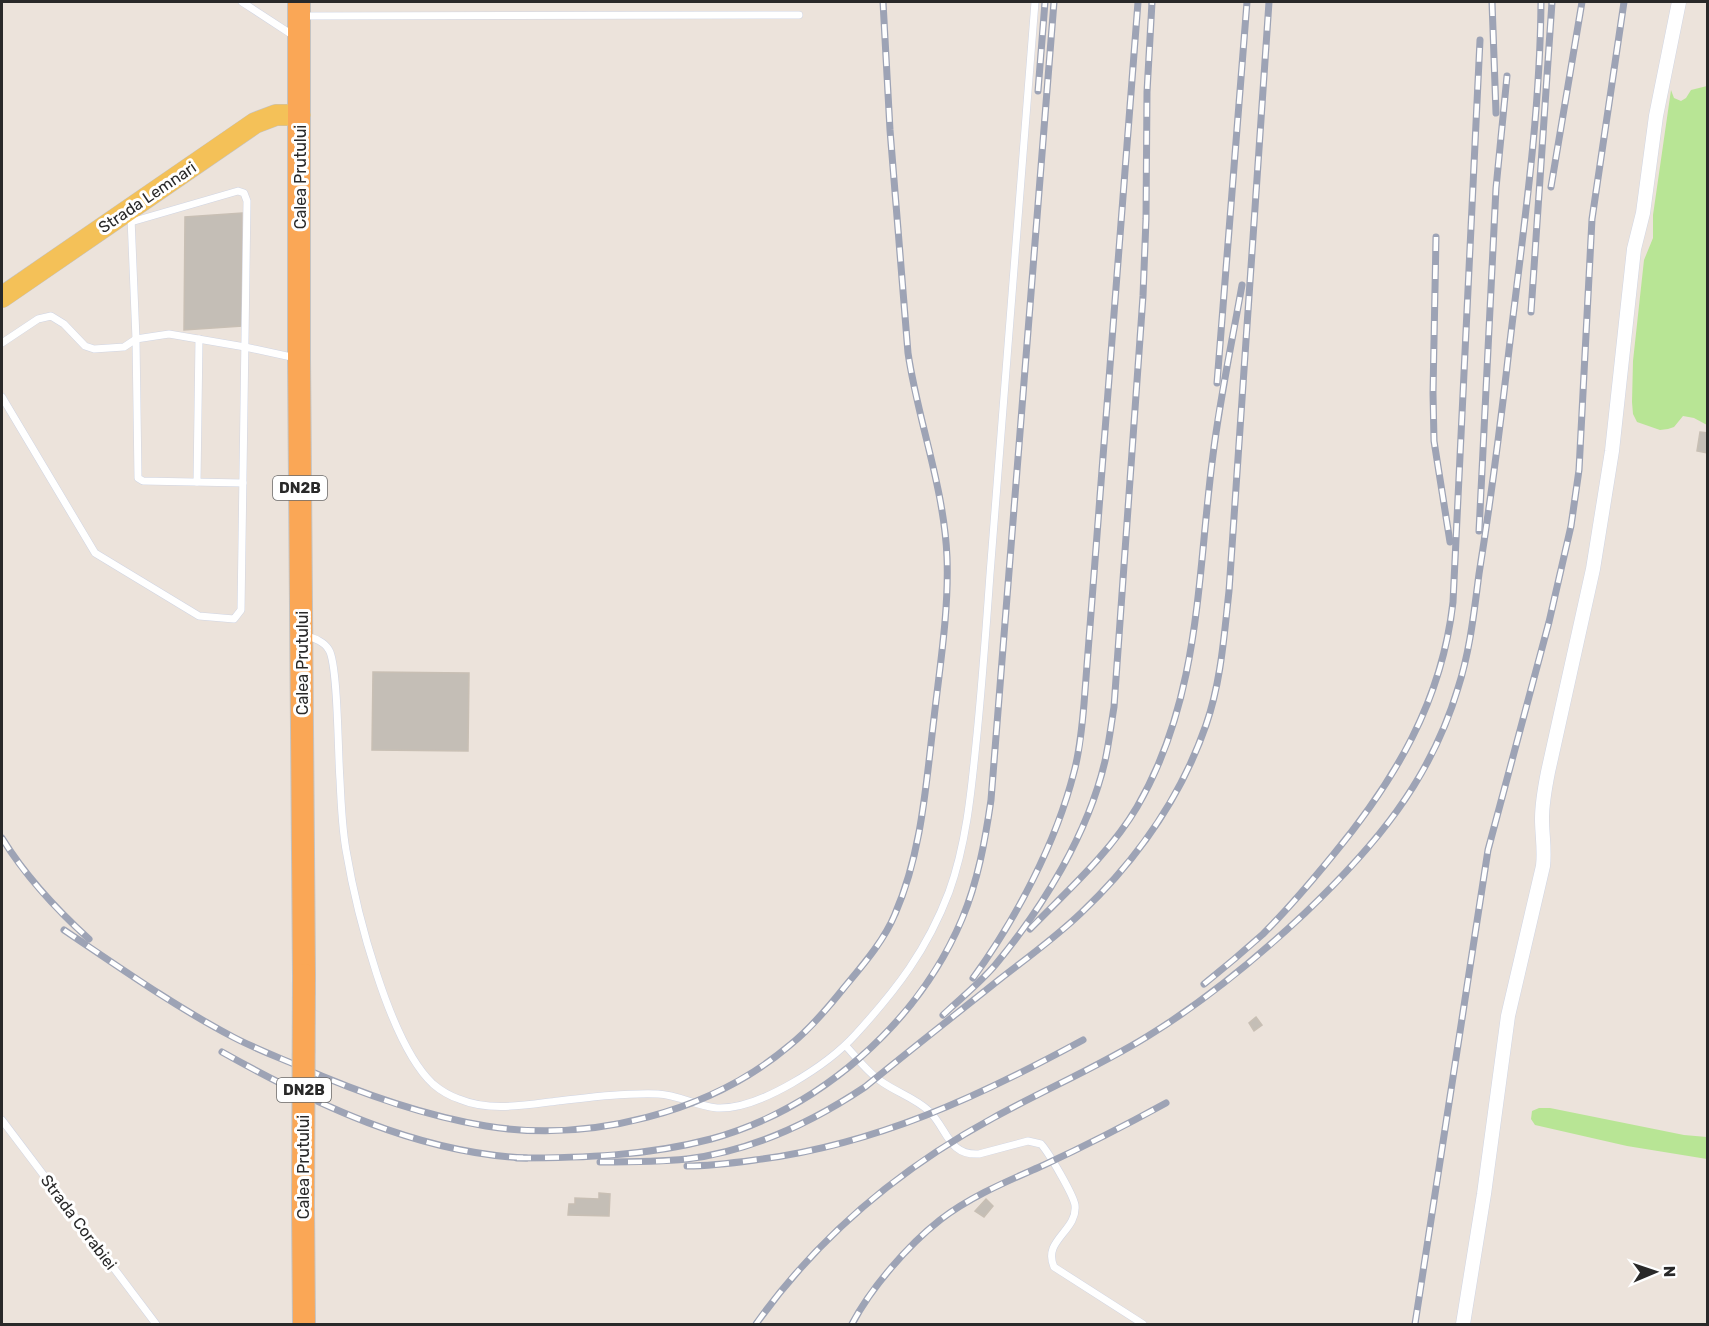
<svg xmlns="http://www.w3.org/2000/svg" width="1709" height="1326" font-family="Rubik,sans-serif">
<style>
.green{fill:#b8e595}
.building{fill:#c4beb6;stroke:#c8bfb4;stroke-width:1.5}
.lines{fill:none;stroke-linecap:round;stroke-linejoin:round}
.service-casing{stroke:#d0d5e3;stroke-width:8}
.minor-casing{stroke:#d0d5e3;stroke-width:15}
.primary-casing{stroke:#c3c3c3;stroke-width:22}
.trunk-casing{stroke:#c3c3c3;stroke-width:24}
.service{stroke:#fff;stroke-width:7}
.minor{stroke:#fff;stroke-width:14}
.primary{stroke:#f4c158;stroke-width:21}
.trunk{stroke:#faa756;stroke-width:22}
.rail-casing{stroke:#9da3b5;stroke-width:7}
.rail{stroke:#fff;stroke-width:4.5;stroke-dasharray:14;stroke-linecap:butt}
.trunk-bridge-casing{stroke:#c3c3c3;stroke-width:24;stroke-linecap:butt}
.trunk-bridge{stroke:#faa756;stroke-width:22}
.labels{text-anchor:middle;stroke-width:6;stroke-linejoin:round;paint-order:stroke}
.shield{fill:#fff;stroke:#696969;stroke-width:1.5}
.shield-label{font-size:15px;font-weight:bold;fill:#292929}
.street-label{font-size:16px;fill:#292929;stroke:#fff}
</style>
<rect width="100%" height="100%" fill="#ece3db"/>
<g class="green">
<path d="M1707,86V425L1694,418L1683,416L1674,427L1668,429L1660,430L1637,422L1633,414L1632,402L1633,361L1644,260L1653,238V215L1671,90L1674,98L1681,101L1686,98L1691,90Z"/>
<path d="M1539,1108H1550L1684,1135L1707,1137V1159L1627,1146L1535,1125L1531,1119L1532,1111Z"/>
</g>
<g class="building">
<path d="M242,213V326L184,330L185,217Z"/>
<path d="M1700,432L1708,433V453L1697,451Z"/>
<path d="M373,672L469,673L468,751L372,750Z"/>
<path d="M1256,1017L1262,1025L1254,1031L1249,1023Z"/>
<path d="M599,1193L610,1194L609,1216L568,1215L569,1204H575V1198L599,1199Z"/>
<path d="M986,1199L993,1206L984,1217L975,1211Z"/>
</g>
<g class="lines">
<g class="service-casing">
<g id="service">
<path d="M242,2L294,36"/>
<path d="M301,16L799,15"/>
<path d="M131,218L136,339L138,478L143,481L243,483"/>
<path d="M2,343L38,319L51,316L64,324L85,346L94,349L124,347L136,339L169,334L245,347L296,358"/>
<path d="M2,397L95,553L199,616L234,619L241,610L247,201L244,193L238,191L131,222"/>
<path d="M197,482L199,339"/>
<path d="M304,635C313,638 324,641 329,650C338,665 338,757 340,780C341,803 342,827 346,850C356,910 389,1043 433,1084C440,1090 450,1096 459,1099C490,1112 525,1105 558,1101C592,1097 625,1093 658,1094C679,1095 696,1106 717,1108C759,1110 828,1065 856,1034C897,989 927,950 949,892C966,845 971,794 976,744C982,687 986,630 990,574C1005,383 1020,192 1035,2"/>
<path d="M846,1046C857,1058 868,1073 882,1082C898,1093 915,1098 929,1111C947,1128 948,1156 979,1154L1028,1141L1041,1144C1049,1153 1073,1194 1075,1205C1078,1231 1042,1240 1054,1267L1143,1324"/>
<path d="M2,1120L156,1324"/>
</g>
</g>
<g class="minor-casing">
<path id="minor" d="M1463,1324L1484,1194L1508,1016L1543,866C1545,849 1542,835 1542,819C1542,803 1545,787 1548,772L1593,569L1612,451L1634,249L1643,213L1656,116L1679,2"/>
</g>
<g class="primary-casing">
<path id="primary" d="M2,297L255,123L276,115H300"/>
</g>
<g class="trunk-casing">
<g id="trunk">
<path d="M299,2V359L304,975"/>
<path d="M303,1206L304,1324"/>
</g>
</g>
<use href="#service" class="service"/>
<use href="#minor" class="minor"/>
<use href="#primary" class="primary"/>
<use href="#trunk" class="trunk"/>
<g class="rail-casing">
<g id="rail">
<path d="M1492,2L1496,113"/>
<path d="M1038,91L1045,2"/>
<path d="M1551,187L1582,2"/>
<path d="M1436,237L1433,393L1434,441L1450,542"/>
<path d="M1531,312L1552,2"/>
<path d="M1217,383L1247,2"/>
<path d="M1479,531L1496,188L1507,76"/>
<path d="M2,838C26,877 55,908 89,939"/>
<path d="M1030,929C1067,891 1110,853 1137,807C1201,697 1197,576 1213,455C1220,398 1232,342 1242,285"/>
<path d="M64,930C119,967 174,1006 233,1037C254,1048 275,1056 296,1065C357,1092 420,1115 486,1126C589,1143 710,1113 790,1045C810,1029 827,1009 843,989C862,966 884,941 895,914C922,852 926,783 934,718C940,665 949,610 947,557C944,487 918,421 908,353L890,130L883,2"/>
<path d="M973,978C1016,919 1056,843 1074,772C1080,750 1082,727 1084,704L1138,2"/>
<path d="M1204,984C1224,968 1244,951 1263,934C1288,909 1311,882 1333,855C1395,780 1442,701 1453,602L1480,40"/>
<path d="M943,1015C961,998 981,982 996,964C1043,907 1088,834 1105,761C1109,743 1111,725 1114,707L1143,296L1146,219L1147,92L1152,2"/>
<path d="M222,1052C315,1104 417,1153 526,1158"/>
<path d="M517,1158C582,1158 647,1156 711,1139C820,1109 918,1023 962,919C978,881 985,841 991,800L1054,2"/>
<path d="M600,1162C629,1162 658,1162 687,1159C752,1151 811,1123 865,1087C909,1051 955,1015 1000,979C1027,958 1056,937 1081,913C1136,861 1181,797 1206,725C1221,682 1224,636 1229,591L1269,2"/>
<path d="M687,1166C710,1166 733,1163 755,1160C875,1145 978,1097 1083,1040"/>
<path d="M756,1324C818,1237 899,1169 993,1118C1044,1090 1098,1067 1148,1036C1205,1001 1256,959 1305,913C1374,847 1430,782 1458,688C1470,651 1474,612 1479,574C1490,505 1499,436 1507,367C1521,245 1540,124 1541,2"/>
<path d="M852,1324C871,1288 907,1246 940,1220C971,1196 1008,1181 1044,1165C1085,1146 1126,1125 1166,1103"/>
<path d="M1415,1324L1488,850L1549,622L1571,526L1579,470L1592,219L1624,2"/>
</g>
</g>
<use href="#rail" class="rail"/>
<g class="trunk-bridge-casing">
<path id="trunk-bridge" d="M303,1206L304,975"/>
</g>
<use href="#trunk-bridge" class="trunk-bridge"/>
</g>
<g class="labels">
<g class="shield">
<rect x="273" y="476" width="54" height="24" rx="4.5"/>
<rect x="277" y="1078" width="54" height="24" rx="4.5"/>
</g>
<g class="shield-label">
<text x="300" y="493">DN2B</text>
<text x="304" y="1095">DN2B</text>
</g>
<g class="street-label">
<text transform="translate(300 177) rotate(-90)" y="6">Calea Prutului</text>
<text transform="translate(147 197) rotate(-34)" y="6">Strada Lemnari</text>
<text transform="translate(302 663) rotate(-90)" y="6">Calea Prutului</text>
<text transform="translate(303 1167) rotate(-90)" y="6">Calea Prutului</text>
<text transform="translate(79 1222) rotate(53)" y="6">Strada Corabiei</text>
</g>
</g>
<rect width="1709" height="1326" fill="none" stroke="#292929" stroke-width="6"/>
<g transform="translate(1655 1272) rotate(88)" stroke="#ffffff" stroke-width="4.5" paint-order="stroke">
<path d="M0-4.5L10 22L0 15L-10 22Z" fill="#292929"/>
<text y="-9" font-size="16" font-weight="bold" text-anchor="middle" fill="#292929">N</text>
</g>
</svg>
